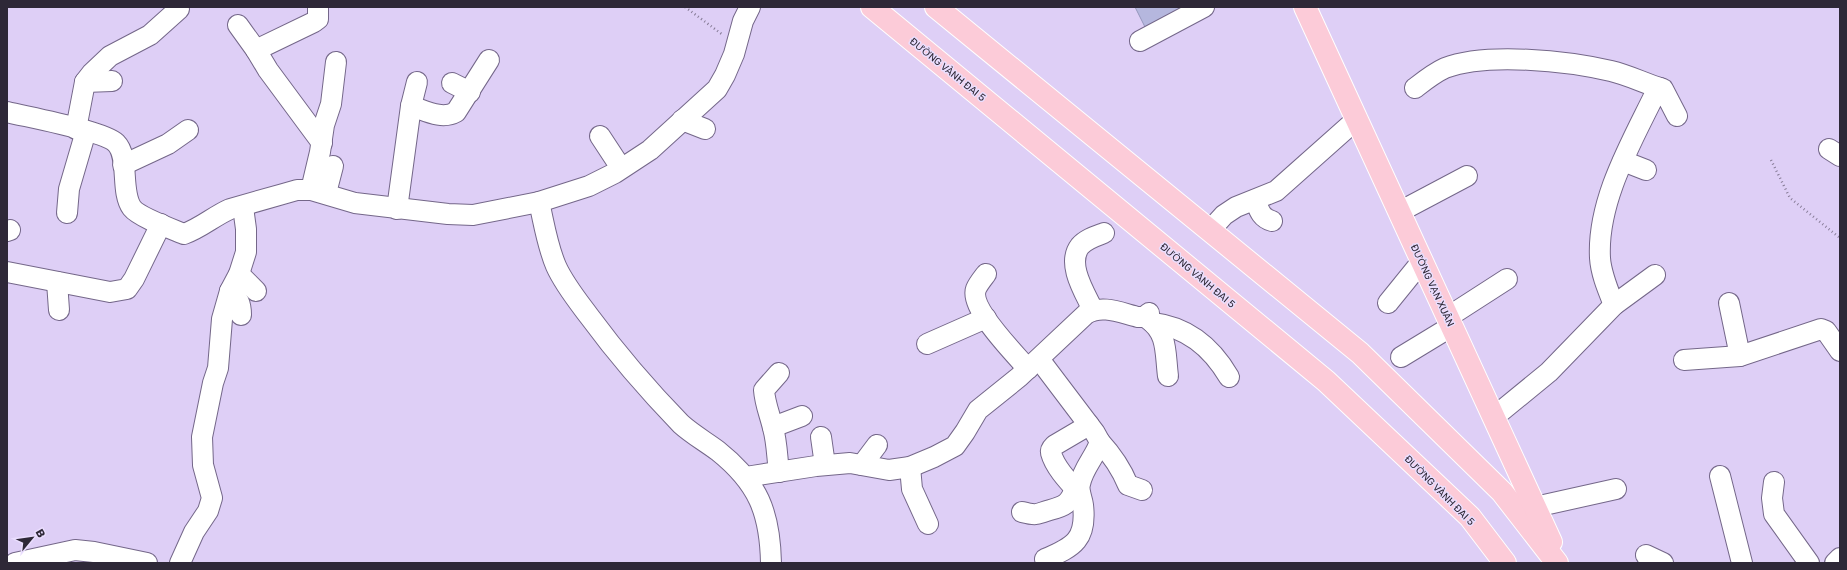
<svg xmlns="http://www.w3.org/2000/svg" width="1847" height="570" font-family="Rubik,sans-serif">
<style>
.building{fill:#b5b7de;stroke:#9597bd}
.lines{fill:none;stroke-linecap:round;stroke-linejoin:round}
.minor-casing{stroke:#746789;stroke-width:22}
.major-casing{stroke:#fff;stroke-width:24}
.path{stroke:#867b96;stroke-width:2.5;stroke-dasharray:1 3;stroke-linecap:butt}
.minor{stroke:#fff;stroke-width:20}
.major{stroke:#fccbd8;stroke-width:22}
.labels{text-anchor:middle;stroke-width:3;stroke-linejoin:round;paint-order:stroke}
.street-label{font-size:10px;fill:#2e2837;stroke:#eadefe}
</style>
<rect width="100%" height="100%" fill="#decff6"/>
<path class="building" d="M1135,7H1193L1146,29Z"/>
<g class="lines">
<g class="minor-casing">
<g id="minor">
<path d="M318,7V19L314,22L256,50L268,70L322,143"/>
<path d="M238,25L256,50"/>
<path d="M1140,41L1204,7"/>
<path d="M85,82L112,81"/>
<path d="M452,83L470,92"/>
<path d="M1415,88C1424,81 1434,73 1445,68C1487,52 1568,61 1611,71C1628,75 1644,83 1660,88"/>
<path d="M411,106C426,111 442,120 456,112L489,60"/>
<path d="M7,112C27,117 104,131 116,143C130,157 120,192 132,208C139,217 172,229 184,234C201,228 214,216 230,209L283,194L297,190H311L355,203L448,214L473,215L539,202L589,186L615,173L650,150L717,89L725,75L734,54L743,21L750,7"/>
<path d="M682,120L705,129"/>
<path d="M76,129L85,82L92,73L110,56L150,35L179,9"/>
<path d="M600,136L621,168"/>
<path d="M1829,149L1840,156"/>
<path d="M1623,161L1646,170"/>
<path d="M123,165L168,144L188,130"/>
<path d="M311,190L320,152L324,125L331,104L336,62"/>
<path d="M326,193L333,166"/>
<path d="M1255,200C1259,210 1261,218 1272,221"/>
<path d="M539,202C544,223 547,245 556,266C564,284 577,300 589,316C617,354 648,390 681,424C692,434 706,442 718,451C758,483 770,512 771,563"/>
<path d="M397,209L411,106L417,82"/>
<path d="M1399,212L1467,176"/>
<path d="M67,213L69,189L86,131"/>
<path d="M1214,226L1224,215L1236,207L1276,191L1357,119"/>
<path d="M7,231L10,230"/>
<path d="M7,272L110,292L127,289L134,279L161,224"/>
<path d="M239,274L256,291"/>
<path d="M986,274C983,278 978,284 976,289C969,308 1016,355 1028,369"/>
<path d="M57,282L59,310"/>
<path d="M230,291C239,299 241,304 241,315"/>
<path d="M1388,303L1422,261"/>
<path d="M1729,303L1740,356"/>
<path d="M1614,305C1608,290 1601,274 1600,258C1597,202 1630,145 1654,96L1660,88L1663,89L1677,116"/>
<path d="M1093,310C1085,293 1066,264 1080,246C1086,239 1096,236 1104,233"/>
<path d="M1448,317L1507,279"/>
<path d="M1148,319C1168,333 1165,353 1168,376"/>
<path d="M1153,323C1187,327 1212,348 1229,377"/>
<path d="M927,344L986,318"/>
<path d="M1401,357L1452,326"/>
<path d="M1039,359L1095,433L1100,442C1095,457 1083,468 1080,484C1078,491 1082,497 1083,505C1087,539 1074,547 1045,559"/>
<path d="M1684,360L1740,356L1821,329L1826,331L1840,351"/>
<path d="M779,373L764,390C765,404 770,415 773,428C777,442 777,457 779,472"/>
<path d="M1494,417L1549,372L1614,305L1655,275"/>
<path d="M773,427L802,416"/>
<path d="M821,437L825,465"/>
<path d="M1100,442C1112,455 1121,468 1128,485L1142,490"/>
<path d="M862,465L877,445"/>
<path d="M910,467L912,489L928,524"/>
<path d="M1720,476L1742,563"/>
<path d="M746,477L816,466L850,463L889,470L910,467L934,457L955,446L965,432L978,410L1019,377L1086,314C1102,304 1121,313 1138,317H1144L1149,313"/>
<path d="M1774,482L1772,498L1774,514L1809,563"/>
<path d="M1080,494C1070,483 1055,468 1051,453C1050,449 1053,447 1055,445L1089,425"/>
<path d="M1535,507L1616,489"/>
<path d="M1022,512C1038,516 1036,514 1050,510C1065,506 1069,504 1075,489"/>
<path d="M1646,555L1663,563"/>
<path d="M15,563L75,550L94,552L147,563"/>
<path d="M180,563L194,532L208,511L212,498L203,465L202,437L213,383L218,368L222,319L230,291L239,274L246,252V229L243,207"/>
<path d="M1835,563L1840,558"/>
</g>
</g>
<g class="major-casing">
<g id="major">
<path d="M872,7L1326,381L1470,517L1505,563"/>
<path d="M936,7L1360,353L1502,492L1557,563"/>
<path d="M1305,7L1551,542"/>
</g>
</g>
<g class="path">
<path d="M685,7L723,35"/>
<path d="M1771,160L1790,198L1840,238"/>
</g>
<use href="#minor" class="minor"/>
<use href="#major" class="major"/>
</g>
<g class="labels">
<g class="street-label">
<text transform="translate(948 69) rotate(39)" y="4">ĐƯỜNG VÀNH ĐAI 5</text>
<text transform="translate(1198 275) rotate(40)" y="4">ĐƯỜNG VÀNH ĐAI 5</text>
<text transform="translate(1433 285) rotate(65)" y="4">ĐƯỜNG VẠN XUÂN</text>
<text transform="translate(1440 490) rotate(45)" y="4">ĐƯỜNG VÀNH ĐAI 5</text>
</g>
</g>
<rect width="1847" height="570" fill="none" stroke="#2e2837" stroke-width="16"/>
<g transform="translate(32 538) rotate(61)" stroke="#eadefe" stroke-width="3" paint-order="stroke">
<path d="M0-3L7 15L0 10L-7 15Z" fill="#2e2837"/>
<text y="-6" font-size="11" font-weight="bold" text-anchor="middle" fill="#2e2837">B</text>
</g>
</svg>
